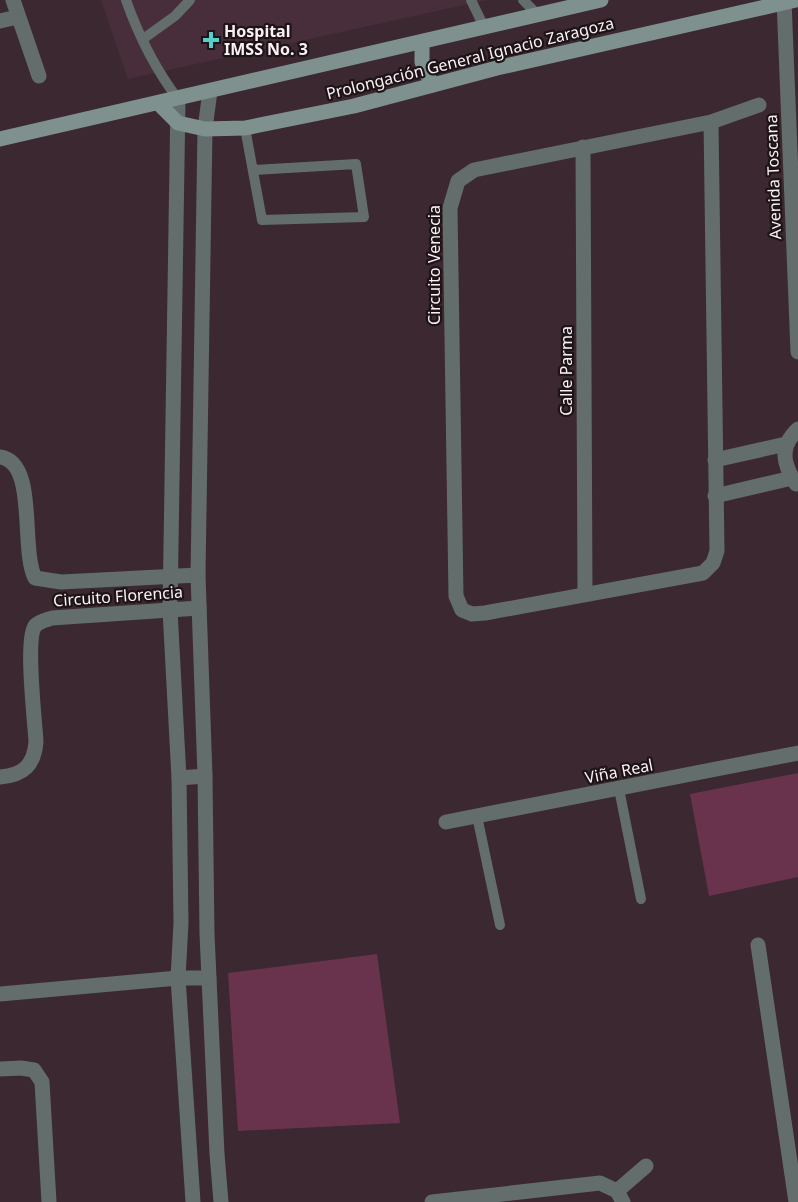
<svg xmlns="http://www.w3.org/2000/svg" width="798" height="1202" font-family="'Noto Sans',sans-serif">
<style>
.built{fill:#482e3a}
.green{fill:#69334d}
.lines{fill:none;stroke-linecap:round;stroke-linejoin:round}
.lane{stroke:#626d6c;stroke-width:10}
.street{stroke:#626d6c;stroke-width:15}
.secondary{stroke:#7e918f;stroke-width:15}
.poi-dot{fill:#55cec5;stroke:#1c1417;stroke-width:2}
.labels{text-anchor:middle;stroke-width:4.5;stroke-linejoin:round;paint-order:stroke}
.poi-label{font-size:16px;font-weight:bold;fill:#fdf0f5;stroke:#1c1417;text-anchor:start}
.street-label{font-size:16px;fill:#fdf0f5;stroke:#1c1417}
</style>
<rect width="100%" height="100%" fill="#3b2830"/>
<path class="built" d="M101,0H487L128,79Z"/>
<g class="green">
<path d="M798,773V877L709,896L690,794Z"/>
<path d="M377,954L400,1123L238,1131L228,973Z"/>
</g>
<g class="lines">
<g class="lane">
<path d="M126,0C138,34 156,70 178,99"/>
<path d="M471,0L484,27"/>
<path d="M523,0L538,15"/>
<path d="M143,39L175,16L190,0"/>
<path d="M245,128L262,220L364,217L356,164L253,170"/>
<path d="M619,789L641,899"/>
<path d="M477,816L500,925"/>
</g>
<g class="street">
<path d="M13,0L39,76"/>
<path d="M784,0L798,352"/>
<path d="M0,21L18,17"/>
<path d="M178,99L170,610L179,778L181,923L178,978L193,1202"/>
<path d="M711,122L717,551L713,563L703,573L485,613L472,614L462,610L456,596L450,208L458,181L474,170L711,122L759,105"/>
<path d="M583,147L585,594"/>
<path d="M0,457C38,462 20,548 35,578L61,582L198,575"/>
<path d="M715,460L786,444"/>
<path d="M796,484C783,464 779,447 798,429"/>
<path d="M715,496L792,478"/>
<path d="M205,776L207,934L217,1154L221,1202"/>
<path d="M0,777C24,775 34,765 36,742C35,721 25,640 35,626C39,621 46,620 52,618L199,608"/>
<path d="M179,778L205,776L198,575L205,129L210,91"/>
<path d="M446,822L798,753"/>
<path d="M758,945L796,1202"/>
<path d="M0,994L178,978H209"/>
<path d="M0,1069L21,1068L34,1070L42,1082L49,1202"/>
<path d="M617,1191L646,1166"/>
<path d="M432,1202L600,1183L617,1191L623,1202"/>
</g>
<g class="secondary">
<path d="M422,42V62L432,85"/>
<path d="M158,103L178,123L205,129L245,128L354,106L497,68L796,0"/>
<path d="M0,139L601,0"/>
</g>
</g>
<path class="poi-dot" d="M208 31h6v6h6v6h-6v6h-6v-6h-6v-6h6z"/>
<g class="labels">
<g class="poi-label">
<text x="224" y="37">Hospital<tspan x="224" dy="18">IMSS No. 3</tspan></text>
</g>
<g class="street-label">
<text transform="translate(470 58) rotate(-14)" y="6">Prolongación General Ignacio Zaragoza</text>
<text transform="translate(773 177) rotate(-92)" y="6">Avenida Toscana</text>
<text transform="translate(434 265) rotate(-90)" y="6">Circuito Venecia</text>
<text transform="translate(566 371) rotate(-90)" y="6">Calle Parma</text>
<text transform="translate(118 596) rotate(-4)" y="6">Circuito Florencia</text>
<text transform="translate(619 771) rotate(-11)" y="6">Viña Real</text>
</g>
</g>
</svg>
